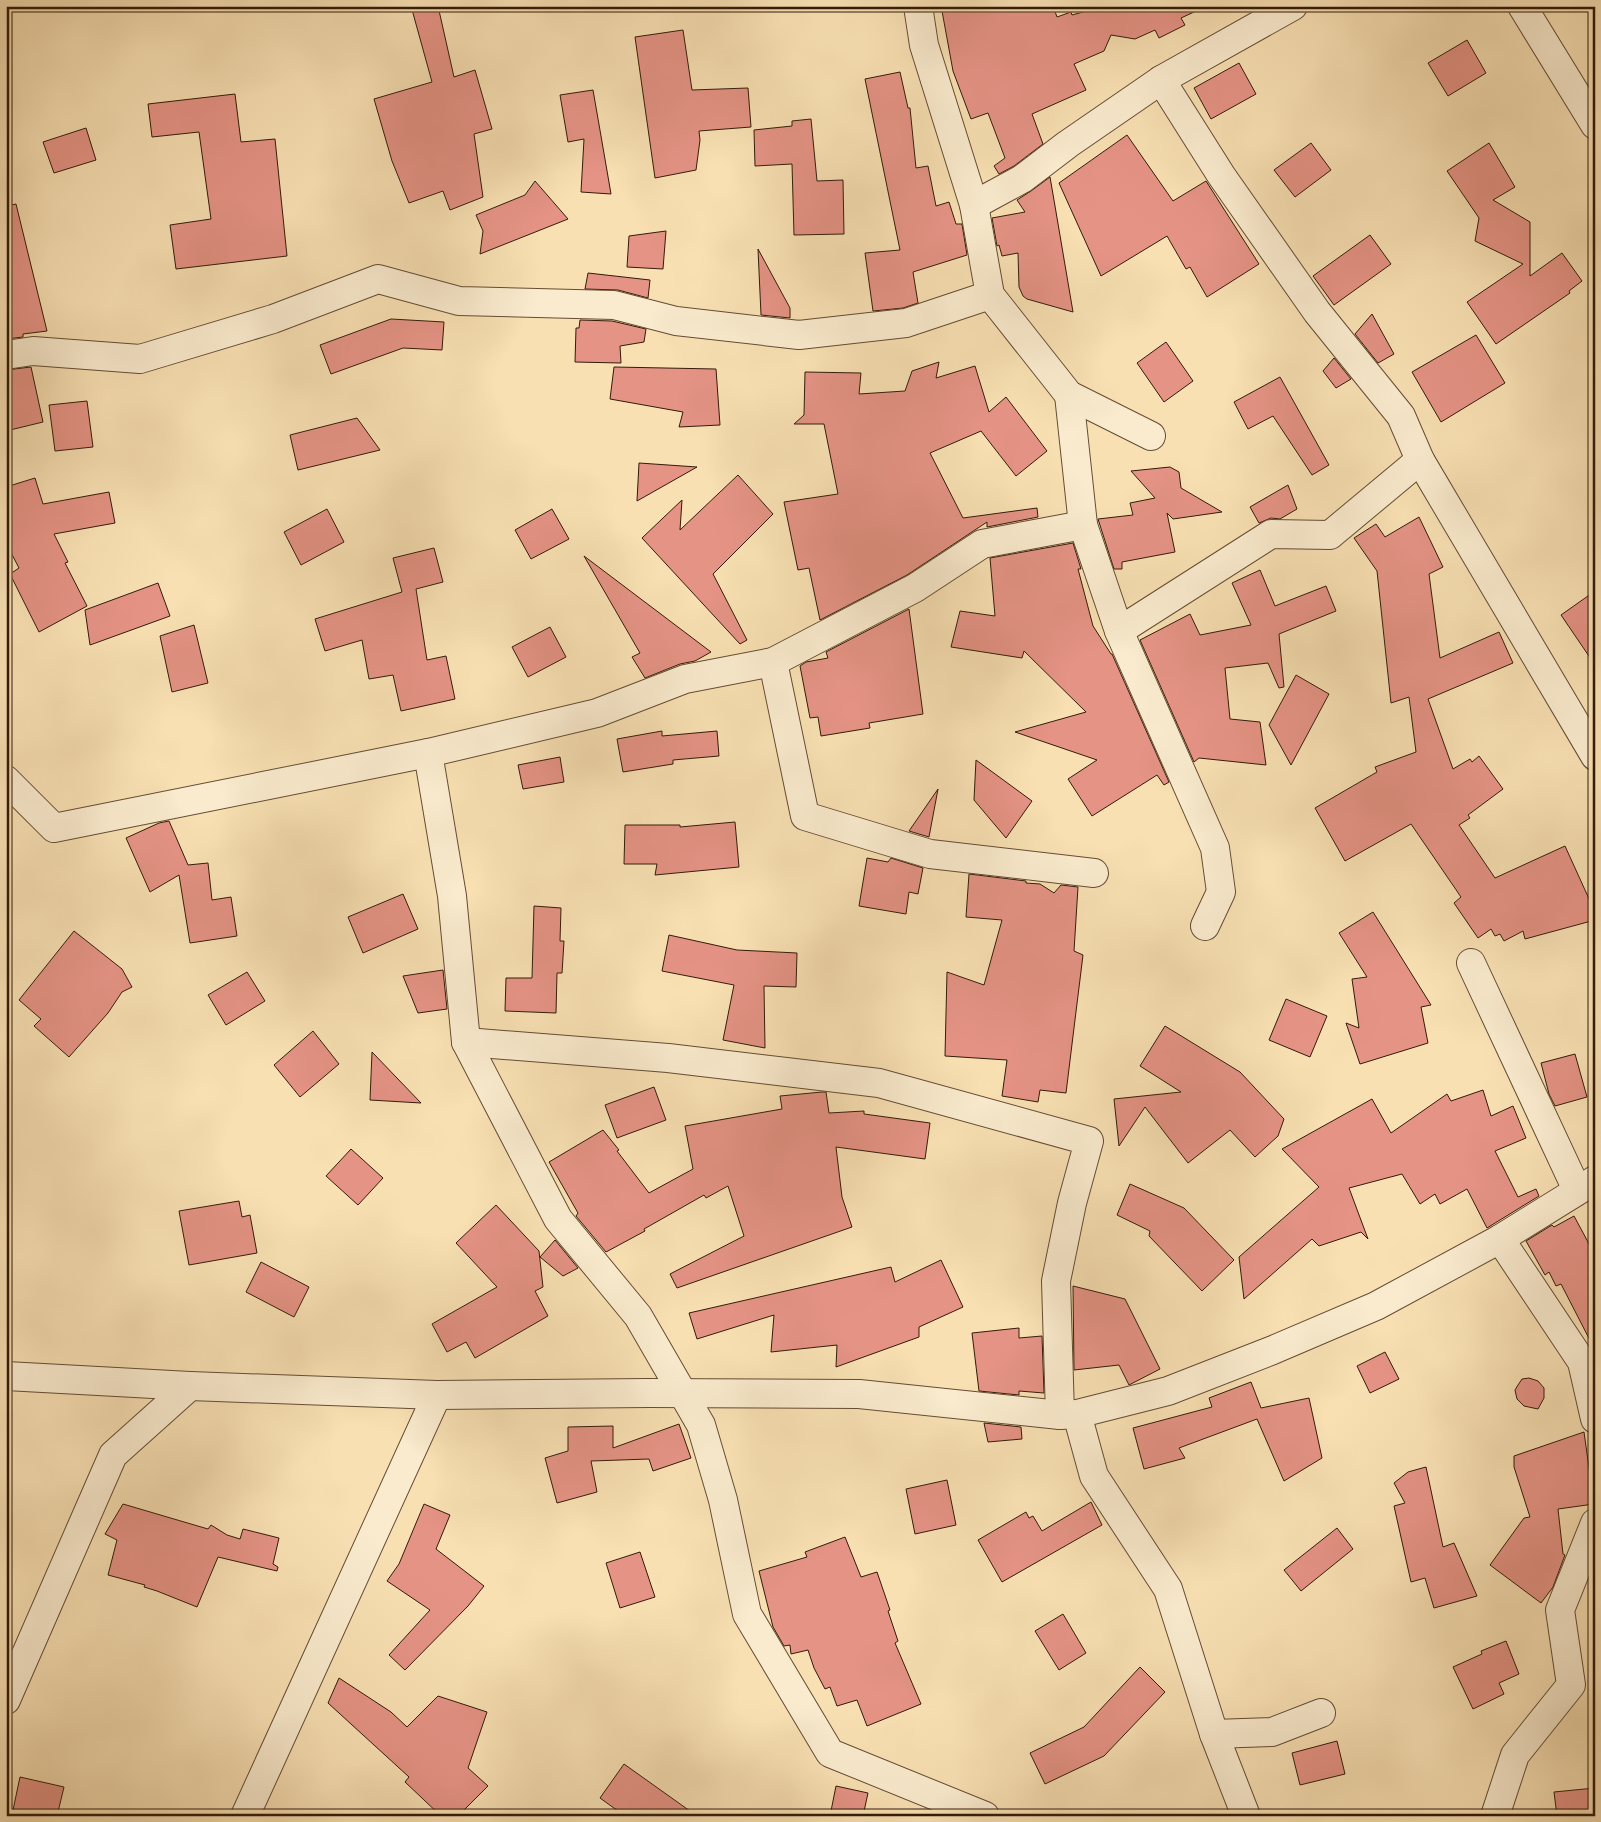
<svg xmlns="http://www.w3.org/2000/svg" width="1601" height="1822" font-family="'IM FELL DW Pica',serif">
<style>
.building{fill:#e59385;stroke:#331b09}
.lines{fill:none;stroke-linecap:round;stroke-linejoin:round}
.minor-casing{stroke:#644c34;stroke-width:30}
.minor{stroke:#faebce;stroke-width:28}
</style>
<rect width="100%" height="100%" fill="#f8e0b3"/>
<filter id="stains"><feTurbulence type="fractalNoise" baseFrequency=".004" numOctaves="4"/><feColorMatrix values="0 0 0 0 .2 0 0 0 0 .09 0 0 0 0 .02 0 0 0 .5 -.17"/></filter>
<radialGradient id="worn" r=".72"><stop offset=".6" stop-color="#630" stop-opacity="0"/><stop offset="1" stop-color="#630" stop-opacity=".3"/></radialGradient>
<g class="building">
<path d="M411,6H438L454,77L475,70L492,129L474,134L483,197L450,210L443,191L409,203L392,161L374,99L432,82Z"/>
<path d="M968,6H1053L1057,17L1071,12L1072,15L1104,6H1207L1181,18L1185,25L1159,38L1155,30L1135,39L1111,35L1104,51L1074,64L1086,90L1032,114L1043,144L1014,166L999,174L994,166L1005,158L988,113L971,119L953,71L942,11Z"/>
<path d="M683,30L692,90L748,88L751,127L699,131L700,140L696,170L655,178L635,37Z"/>
<path d="M1467,40L1486,73L1448,96L1428,63Z"/>
<path d="M1239,63L1256,94L1211,119L1194,88Z"/>
<path d="M900,72L908,108H910L916,168L928,166L936,206L949,202L956,224H962L967,255L913,272L918,303L903,308L873,311L865,253L900,250L865,79Z"/>
<path d="M593,90L601,136L611,194L581,192L584,139L568,142L560,95Z"/>
<path d="M235,94L241,142L275,139L287,256L176,269L170,225L211,219L199,132L152,137L148,104Z"/>
<path d="M811,119L817,181L843,180L844,234L794,235L792,164L755,166L754,130L792,126V121Z"/>
<path d="M86,128L96,160L54,173L43,142Z"/>
<path d="M1127,135L1173,201L1206,181L1259,264L1207,297L1190,267L1186,269L1167,236L1101,276L1059,183Z"/>
<path d="M1311,143L1331,170L1295,197L1274,170Z"/>
<path d="M1489,143L1515,187L1493,200L1530,222V276L1562,253L1582,281L1569,291L1570,293L1496,344L1467,302L1523,264L1475,241L1479,218L1447,171Z"/>
<path d="M1050,177L1055,206L1073,312L1027,299L1023,296L1019,287L1018,253L1002,256L999,245L997,246L992,218L1025,212L1017,200L1031,191Z"/>
<path d="M535,181L568,219L480,254L483,231L476,215L525,195Z"/>
<path d="M16,204L47,331L23,334V337L6,339V206Z"/>
<path d="M666,231L663,269L627,267L629,236Z"/>
<path d="M1370,235L1391,264L1334,305L1313,276Z"/>
<path d="M758,249L790,308V318L761,315Z"/>
<path d="M588,273L650,280L648,298L618,290L585,289Z"/>
<path d="M1372,314L1394,354L1378,363L1355,334Z"/>
<path d="M391,319L444,322L442,350L403,348L331,374L320,345Z"/>
<path d="M580,320L612,321L646,329L644,342L620,346L621,363L575,362L576,328H579Z"/>
<path d="M1476,335L1505,383L1441,422L1412,372Z"/>
<path d="M1166,342L1193,381L1164,402L1137,363Z"/>
<path d="M1334,358L1351,379L1336,388L1323,371Z"/>
<path d="M939,362L936,378L975,366L989,412L1006,397L1047,451L1016,476L981,431L930,453L963,518L1037,508L1038,517L987,527V522L907,575L820,620L809,568L798,570L784,502L838,494L824,424H794L804,415L805,372L861,373L859,394L905,391L912,371Z"/>
<path d="M31,367L43,422L6,431V370Z"/>
<path d="M614,367L716,369L720,425L679,427L683,412L610,399Z"/>
<path d="M1280,377L1329,465L1312,475L1273,416L1248,429L1234,402Z"/>
<path d="M87,401L93,447L55,451L49,405Z"/>
<path d="M357,418L380,450L298,470L290,435Z"/>
<path d="M639,463L697,467L637,501Z"/>
<path d="M1170,467L1179,472L1181,488L1222,512L1173,519L1167,513L1175,552L1122,562V569H1114L1098,519L1133,515L1130,503L1155,498L1131,471Z"/>
<path d="M738,475L773,514L713,574L747,640L740,644L642,538L682,500L680,530Z"/>
<path d="M35,478L43,504L109,492L115,523L54,534L68,562L65,563L87,606L39,632L10,574L19,568L6,543V487Z"/>
<path d="M1288,485L1297,509L1280,519L1271,518L1259,523L1250,507Z"/>
<path d="M327,509L344,542L301,565L284,532Z"/>
<path d="M552,509L569,539L531,559L515,530Z"/>
<path d="M1419,517L1443,567L1429,574L1440,658L1499,632L1513,663L1428,699L1453,769L1470,759L1472,762L1479,756L1503,789L1468,815L1470,818L1459,825L1495,878L1565,846L1595,912V920L1525,939L1523,931L1504,941L1500,934L1495,936L1491,929L1478,938L1454,903L1461,897L1411,824L1345,861L1315,808L1377,772L1375,767L1416,752L1409,697L1391,703L1377,571L1354,538L1376,524L1385,537Z"/>
<path d="M1073,543L1081,569H1078L1093,626L1111,654H1112L1169,782L1164,785L1157,775L1092,816L1068,779L1097,760L1015,732L1086,712L1024,651L1022,658L951,647L960,611L995,616L990,558Z"/>
<path d="M434,548L443,582L416,589L427,660L446,656L455,699L401,711L393,675L369,679L362,640L325,651L315,619L402,592L393,558Z"/>
<path d="M584,556L711,652L695,661L680,664L645,678L632,657L640,653Z"/>
<path d="M1260,570L1275,606L1326,586L1336,611L1279,634L1284,687L1279,688L1268,663L1225,668L1230,719L1260,722L1266,765L1199,758L1194,762L1140,640L1190,614L1200,635L1251,625L1232,583Z"/>
<path d="M158,583L170,616L90,645L85,610Z"/>
<path d="M1595,591V665L1561,615Z"/>
<path d="M909,609L923,714L869,723L870,728L821,736L818,717L810,718L800,666L806,662L828,658L826,652Z"/>
<path d="M194,625L208,683L172,692L160,636Z"/>
<path d="M550,627L566,657L528,677L512,647Z"/>
<path d="M1296,675L1329,694L1291,765L1269,725Z"/>
<path d="M662,731V736L717,731L719,756L673,760V764L623,772L617,739Z"/>
<path d="M560,757L564,782L523,789L518,765Z"/>
<path d="M976,760L1032,801L1006,838L974,800Z"/>
<path d="M938,789L929,837L909,831Z"/>
<path d="M169,821L188,865L208,863L212,900L231,897L237,936L190,943L179,875L150,892L126,838L159,823Z"/>
<path d="M735,822L739,867L655,875L657,864H624L625,825H680V827Z"/>
<path d="M867,858L888,862L891,858L923,868L918,894L909,892L906,914L859,906Z"/>
<path d="M969,874L1026,881V883L1040,884L1054,893L1061,885L1078,887L1074,951L1083,955L1066,1093L1040,1090L1038,1102L1002,1096L1007,1060L945,1056L947,972L984,985L1002,920L966,917Z"/>
<path d="M403,894L418,929L363,953L348,917Z"/>
<path d="M534,906L561,908L560,941H564L562,973H557L556,1013L505,1011L506,978H532Z"/>
<path d="M1373,912L1431,1005L1421,1007L1428,1043L1360,1064L1346,1023L1359,1028L1352,979L1367,977L1339,933Z"/>
<path d="M74,931L122,969L132,987L122,992L108,1013L69,1057L34,1026L41,1019L19,1000Z"/>
<path d="M669,935L737,950L797,953L796,987L764,986L765,1048L723,1040L734,985L662,971Z"/>
<path d="M443,970L447,1009L418,1013L403,976Z"/>
<path d="M247,972L265,1001L226,1025L208,995Z"/>
<path d="M1286,999L1327,1016L1310,1057L1269,1040Z"/>
<path d="M1165,1026L1240,1072L1284,1119L1278,1136L1255,1157L1230,1130L1188,1163L1145,1107L1119,1146L1114,1099L1181,1092L1140,1066Z"/>
<path d="M313,1031L339,1064L300,1097L274,1065Z"/>
<path d="M372,1052L421,1103L370,1100Z"/>
<path d="M1575,1054L1587,1097L1555,1106L1549,1094L1541,1063Z"/>
<path d="M654,1087L666,1120L617,1138L605,1105Z"/>
<path d="M1483,1090L1491,1116L1513,1106L1526,1138L1495,1151L1518,1197L1536,1189L1539,1196L1487,1228L1467,1189L1440,1204L1435,1194L1420,1204L1402,1174L1349,1188L1368,1239L1361,1232L1319,1246L1312,1239L1244,1299L1239,1257L1319,1187L1282,1149L1372,1099L1391,1133L1447,1094L1451,1101Z"/>
<path d="M822,1092H826L829,1113L864,1111V1114L930,1123L925,1159L836,1147L842,1197L852,1227L677,1288L670,1274L744,1236L728,1186L706,1198L704,1195L644,1229L645,1231L606,1252L576,1216L578,1213L549,1162L603,1130L619,1150L617,1151L649,1193L693,1169L685,1126L782,1109L780,1096Z"/>
<path d="M351,1149L383,1178L358,1205L326,1176Z"/>
<path d="M1130,1184L1184,1208L1234,1260L1202,1291L1149,1236L1150,1231L1117,1215Z"/>
<path d="M239,1201L242,1217L250,1215L257,1253L189,1265L179,1211Z"/>
<path d="M496,1205L539,1251L543,1287L535,1291L548,1316L475,1358L466,1342L447,1352L432,1324L497,1287L456,1243Z"/>
<path d="M1574,1216L1595,1255V1350L1561,1284L1556,1286L1549,1272L1545,1275L1526,1241L1552,1225L1554,1227Z"/>
<path d="M555,1240L578,1268L563,1276L540,1257Z"/>
<path d="M941,1260L963,1307L919,1327V1337L836,1367L837,1345L771,1352L774,1315L697,1339L689,1313L891,1267L895,1282Z"/>
<path d="M261,1262L309,1287L294,1317L246,1292Z"/>
<path d="M1073,1286L1125,1299L1160,1369L1129,1385L1119,1365L1074,1370Z"/>
<path d="M1019,1328V1338L1042,1336L1044,1393L1019,1391V1395L979,1391L972,1333Z"/>
<path d="M1385,1352L1399,1379L1370,1393L1357,1366Z"/>
<path d="M1529,1378L1538,1381L1544,1388V1398L1538,1409L1524,1406L1517,1399L1515,1390L1518,1385L1522,1379Z"/>
<path d="M1251,1382L1261,1408L1309,1398L1322,1458L1284,1481L1257,1419L1179,1448L1185,1458L1144,1469L1133,1428L1212,1407L1209,1398Z"/>
<path d="M984,1423L1021,1427L1022,1439L988,1442Z"/>
<path d="M679,1424L691,1458L653,1471L649,1459L591,1461L597,1492L557,1503L545,1458L568,1451V1427L613,1426V1448Z"/>
<path d="M1584,1432L1594,1504L1558,1509L1563,1554L1565,1555L1553,1587L1541,1603L1490,1565L1524,1518L1530,1517L1514,1467V1456Z"/>
<path d="M1426,1467L1443,1547L1454,1543L1477,1596L1434,1608L1425,1578L1411,1582L1394,1506L1405,1503L1394,1483L1408,1472Z"/>
<path d="M947,1480L956,1525L915,1534L906,1489Z"/>
<path d="M1091,1502L1102,1525L1002,1582L978,1540L1026,1512L1029,1518L1033,1516L1042,1531Z"/>
<path d="M123,1504L208,1529L211,1525L227,1535L240,1539L243,1529L279,1538L273,1564L278,1567L277,1571L218,1557L197,1607L157,1591L144,1587L145,1585L108,1575L117,1540L105,1534Z"/>
<path d="M424,1504L450,1515L436,1549L484,1586L468,1606L405,1670L389,1655L430,1610L387,1581L399,1564Z"/>
<path d="M1337,1528L1353,1549L1301,1591L1284,1570Z"/>
<path d="M845,1537L861,1577L877,1572L890,1610L888,1611L898,1641L895,1643L921,1704L867,1726L857,1700L837,1706L830,1687L825,1689L814,1668L808,1650L791,1654L790,1645L784,1646L773,1627L759,1571L807,1557L805,1552Z"/>
<path d="M640,1552L655,1597L620,1608L606,1563Z"/>
<path d="M1063,1614L1086,1653L1059,1670L1035,1631Z"/>
<path d="M1506,1641L1519,1674L1499,1683L1504,1694L1473,1709L1453,1667L1482,1654L1481,1651Z"/>
<path d="M1140,1667L1165,1692L1104,1756L1045,1784L1030,1753L1084,1727Z"/>
<path d="M339,1678L391,1712L407,1727L438,1696L487,1712L468,1768L488,1786L458,1816H441L405,1782L409,1777L328,1703Z"/>
<path d="M1337,1741L1345,1774L1300,1785L1292,1753Z"/>
<path d="M624,1764L697,1816H625L600,1798Z"/>
<path d="M20,1777L64,1787L57,1816H39L13,1810Z"/>
<path d="M836,1786L868,1793L863,1816H830Z"/>
<path d="M1595,1788V1816H1557L1554,1792Z"/>
</g>
<g class="lines">
<g class="minor-casing">
<g id="minor">
<path d="M918,6L924,45L974,205L990,295L1069,395L1151,436"/>
<path d="M1522,6L1595,125"/>
<path d="M1161,80L1221,175L1317,312L1401,416L1420,460L1595,756"/>
<path d="M974,205L1022,179L1068,144L1161,80L1293,6"/>
<path d="M6,355L33,351L140,359L273,319L378,279L459,301L614,305L676,321L799,335L906,323L990,295"/>
<path d="M1069,395L1083,525L1119,631L1215,848L1221,892L1205,926"/>
<path d="M1119,631L1271,534L1330,535L1420,460"/>
<path d="M773,662L805,816L930,854L1094,873"/>
<path d="M428,753L452,896L466,1042L558,1219L638,1316L701,1425L723,1500L747,1614L830,1753L985,1816"/>
<path d="M6,780L54,828L428,753L597,713L685,679L773,662L915,588L982,544L1083,525"/>
<path d="M1471,963L1577,1190"/>
<path d="M466,1042L668,1058L879,1083L1089,1141L1072,1203L1056,1281L1060,1415"/>
<path d="M1500,1239L1582,1362L1595,1419"/>
<path d="M6,1376L190,1386L437,1395L649,1393L859,1394L1060,1415L1077,1414L1168,1391L1273,1350L1376,1306L1500,1239L1595,1180"/>
<path d="M1077,1414L1094,1476L1168,1589L1214,1734L1246,1816"/>
<path d="M6,1700L113,1455L190,1386"/>
<path d="M1214,1734L1272,1732L1321,1713"/>
<path d="M245,1816L437,1395"/>
<path d="M1495,1816L1515,1755L1571,1685L1560,1610L1595,1523"/>
</g>
</g>
<use href="#minor" class="minor"/>
</g>
<rect width="1601" height="1822" fill="none" stroke="#f8e0b3" stroke-width="25"/>
<rect x="8" y="8" width="1586" height="1807" fill="none" stroke="#331b09" stroke-width="2.5"/>
<rect x="12" y="12" width="1576" height="1797" fill="none" stroke="#331b09"/>
<rect width="100%" height="100%" filter="url(#stains)"/>
<rect width="100%" height="100%" fill="url(#worn)"/>
</svg>
